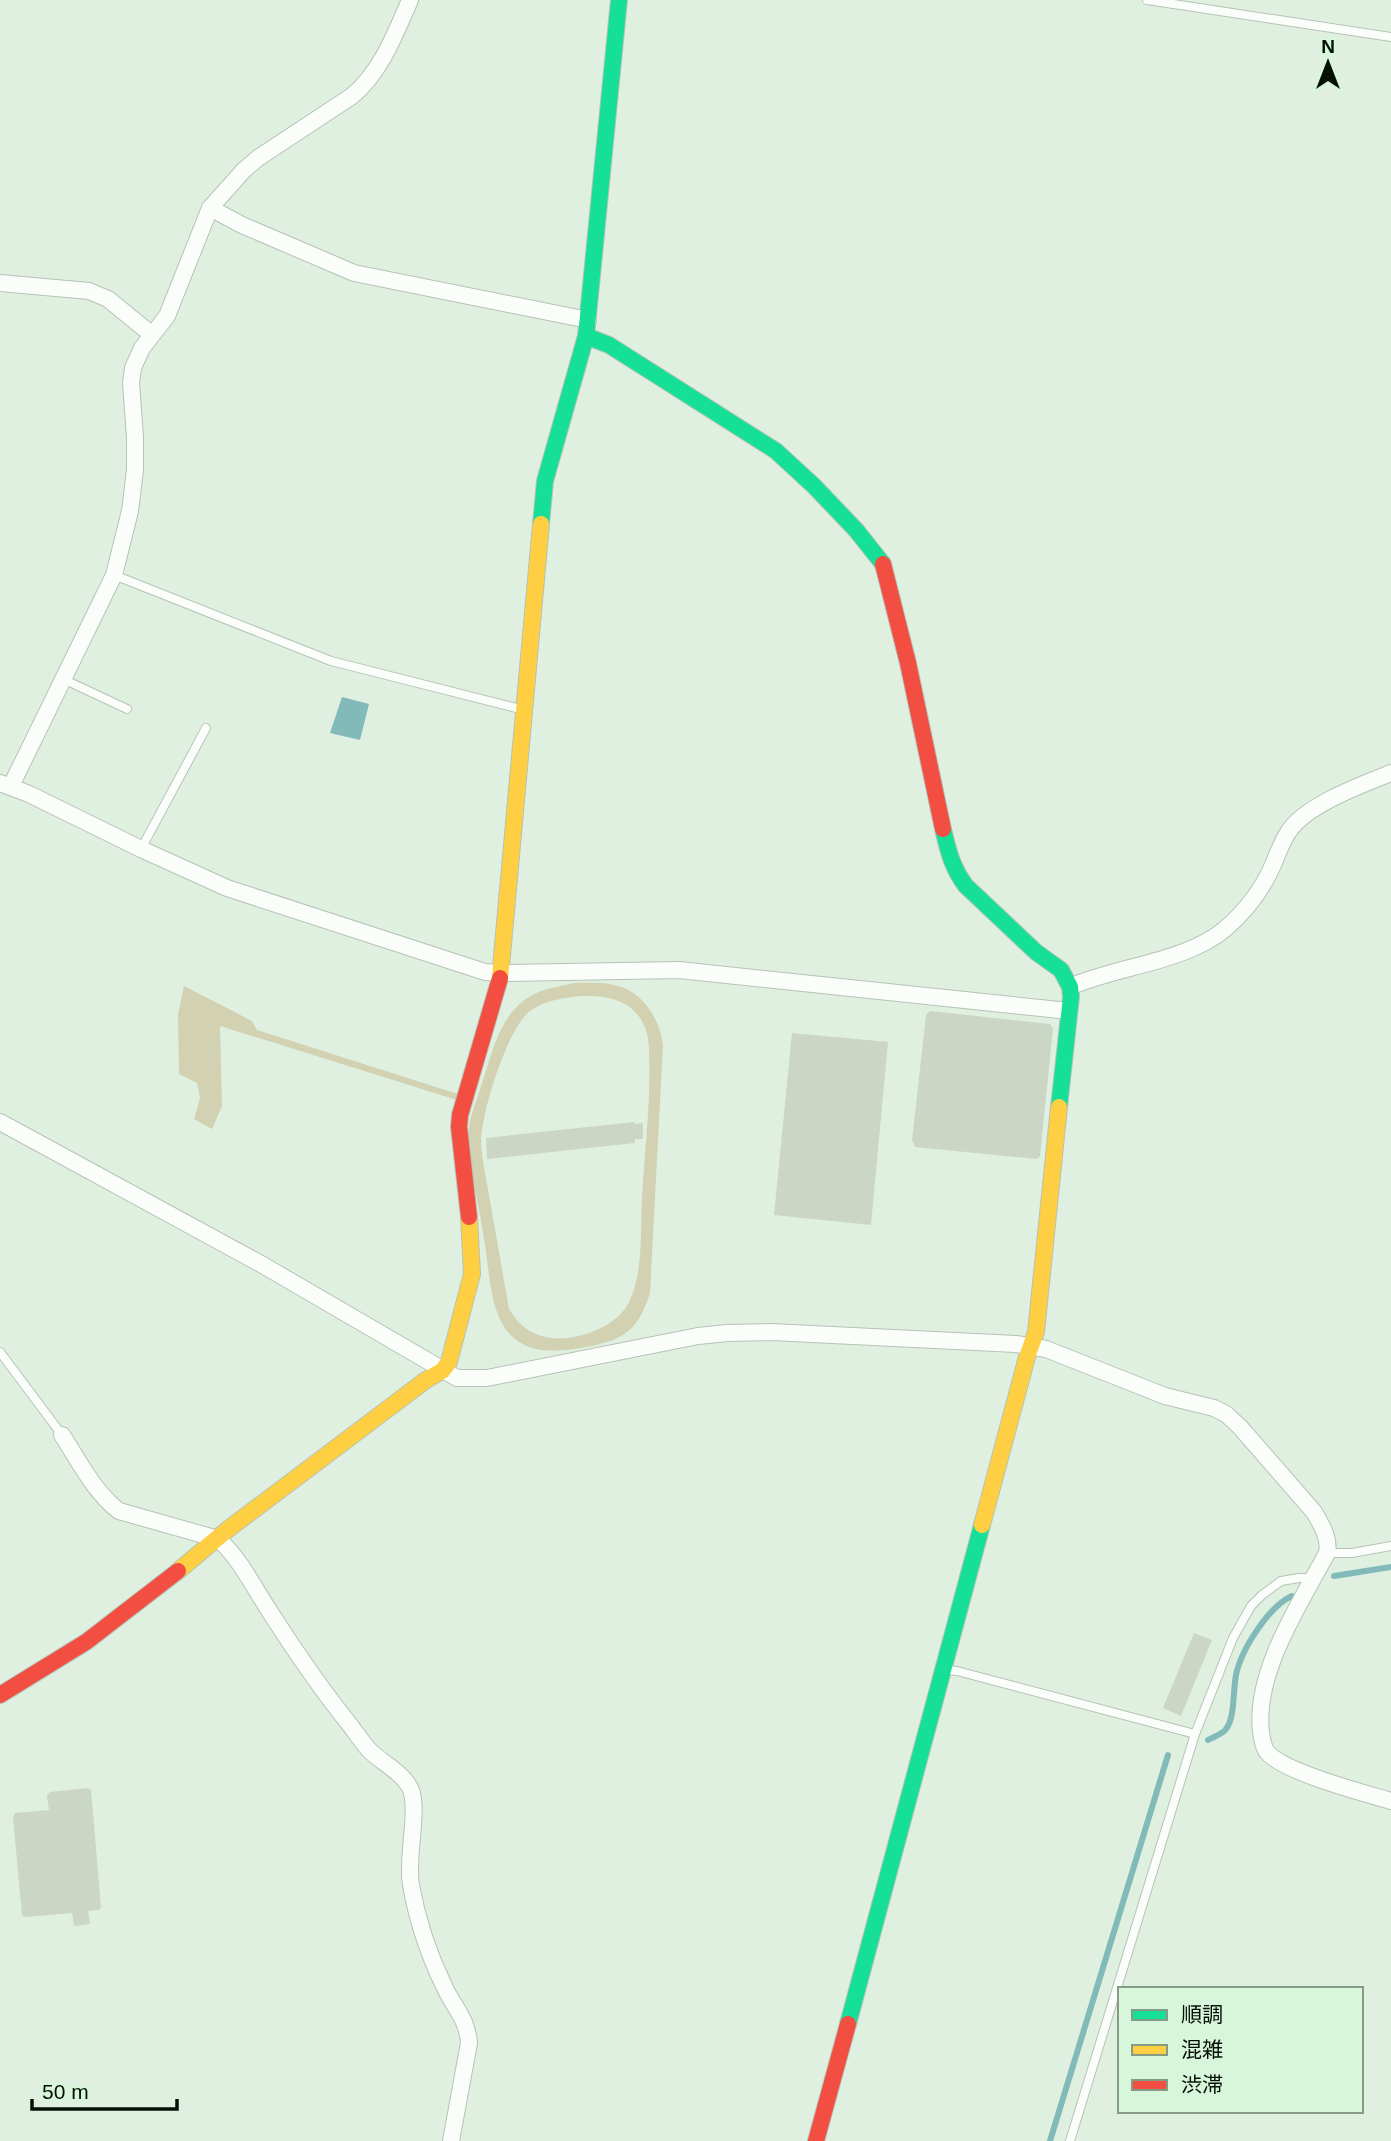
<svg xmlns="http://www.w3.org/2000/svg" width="1391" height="2141" font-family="Helvetica,'Noto Sans JP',sans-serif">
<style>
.green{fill:#d2d1b2;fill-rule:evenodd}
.water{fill:#82baba}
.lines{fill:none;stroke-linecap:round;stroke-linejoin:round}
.stream{stroke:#82baba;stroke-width:6}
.building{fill:#ccd6c4}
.lane-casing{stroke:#b6c3b6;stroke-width:10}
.street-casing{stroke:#b6c3b6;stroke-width:18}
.fast-casing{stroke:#b6c3b6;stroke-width:18}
.slow-casing{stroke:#b6c3b6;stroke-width:18}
.jam-casing{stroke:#b6c3b6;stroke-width:18}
.lane{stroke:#fafdfa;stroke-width:8}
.street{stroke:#fafdfa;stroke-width:16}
.fast{stroke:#16e098;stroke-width:16}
.slow{stroke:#ffcf43;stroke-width:16}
.jam{stroke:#f24e42;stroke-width:16}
</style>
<rect width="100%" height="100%" fill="#dff0e0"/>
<g class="green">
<path d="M575,983C588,983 601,982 614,985C642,990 660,1019 663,1045L650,1293C639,1327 628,1338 592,1346C567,1351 536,1356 515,1339C490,1319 490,1275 485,1245C480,1210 471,1175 468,1140C467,1122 477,1100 482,1083C493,1050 500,1012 534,994C546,988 562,986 575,983ZM581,996C606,996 628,998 642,1021C647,1030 649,1041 649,1052C651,1099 645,1148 642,1196C640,1230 644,1271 629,1302C616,1330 564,1347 536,1334C523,1329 516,1320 509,1309L483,1161C482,1154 481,1147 481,1140C482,1111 507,1029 530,1011C545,1000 563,998 581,996Z"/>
<path d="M184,986L252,1021L257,1030L458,1094L457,1100L220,1026L222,1106L212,1129L194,1119L200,1098L197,1083L179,1074L178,1014Z"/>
</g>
<path class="water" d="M342,697L369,704L360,740L330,733Z"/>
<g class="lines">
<g class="stream">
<path d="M1334,1576L1391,1567"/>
<path d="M1208,1740C1213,1737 1223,1734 1226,1729C1235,1718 1233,1689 1236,1675C1241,1650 1269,1606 1292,1596"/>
<path d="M1050,2141L1168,1755"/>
</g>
</g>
<g class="building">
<path d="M930,1011L1050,1024L1053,1029L1040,1156L1037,1159L915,1147L912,1140L926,1015Z"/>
<path d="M792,1033L888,1042L871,1225L774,1215Z"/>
<path d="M634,1122V1124L643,1123V1139H635V1143L487,1159L486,1138Z"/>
<path d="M1194,1633L1212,1640L1181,1716L1163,1708Z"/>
<path d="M87,1788L91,1790L101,1907L99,1910L88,1911L90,1924L74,1926L72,1913L26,1917L22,1915L13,1818L15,1813L49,1810L47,1796L50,1792Z"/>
</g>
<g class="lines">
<g class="lane-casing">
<g id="lane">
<path d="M1147,0L1391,37"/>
<path d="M114,575L331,661L520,709"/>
<path d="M63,679L127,709"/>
<path d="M141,849L206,728"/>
<path d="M0,1352L62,1435"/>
<path d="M1327,1553H1352L1391,1546"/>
<path d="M946,1670L957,1671L1195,1734"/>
<path d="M1070,2141L1195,1734L1233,1638L1251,1606L1262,1595L1281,1581L1299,1578H1313"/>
</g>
</g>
<g class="street-casing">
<g id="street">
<path d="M210,208L242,225L354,273L588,320"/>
<path d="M0,283L89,291L108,299L151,334"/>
<path d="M0,783L29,794L141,849L227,888L485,972L501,973L679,970L1069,1011"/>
<path d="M11,786L114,575L130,511L135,470V437L131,383L133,368L142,348L167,316L210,208L244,170L258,158L352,96C381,72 395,34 410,0"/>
<path d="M1070,987C1117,966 1186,962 1225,929C1246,911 1262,890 1273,865C1278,853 1282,841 1289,831C1306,805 1363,784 1391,773"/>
<path d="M0,1122L261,1264L457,1378H487L698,1336L727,1333L771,1332L1016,1344L1046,1349L1165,1396L1214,1408L1226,1414L1240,1427L1314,1512C1321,1524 1330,1538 1327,1553C1300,1604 1254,1672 1261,1732C1262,1738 1263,1747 1267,1752C1283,1772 1364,1793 1391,1801"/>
<path d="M62,1435C79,1461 94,1492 119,1511L218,1539C240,1558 254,1588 270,1612C295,1651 321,1689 350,1725C356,1733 362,1742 369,1750C382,1763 404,1773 411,1790C419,1812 406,1858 411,1885C417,1919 429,1955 444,1986C454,2008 467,2018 469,2043L451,2141"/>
</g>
</g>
<g class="fast-casing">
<g id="fast">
<path d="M586,336L609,345L776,451L814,486L856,530L883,564"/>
<path d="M541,524L545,481L586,336L619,0"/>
<path d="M943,829C948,850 952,868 966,886L1036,952L1061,970L1070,987L1071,997L1059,1107"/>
<path d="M848,2024L982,1525"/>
</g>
</g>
<g class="slow-casing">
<g id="slow">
<path d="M500,978L541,524"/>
<path d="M982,1525L1027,1357L1036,1332L1059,1107"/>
<path d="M178,1571L227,1530L426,1380L442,1371L449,1362L472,1274L469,1217"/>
</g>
</g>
<g class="jam-casing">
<g id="jam">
<path d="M883,564L908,663L943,829"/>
<path d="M469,1217L459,1127L460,1115L500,978"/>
<path d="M0,1695L86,1642L178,1571"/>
<path d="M816,2141L848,2024"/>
</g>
</g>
<use href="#lane" class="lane"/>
<use href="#street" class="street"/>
<use href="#fast" class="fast"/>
<use href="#slow" class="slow"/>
<use href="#jam" class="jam"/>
</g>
<rect x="1118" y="1987" width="245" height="126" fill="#d8f7da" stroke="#849b86" stroke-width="2"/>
<rect x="1132" y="2010" width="35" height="10" fill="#16e098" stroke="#849b86" stroke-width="2"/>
<text x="1181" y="2022" font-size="21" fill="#061007">順調</text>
<rect x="1132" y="2045" width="35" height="10" fill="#ffcf43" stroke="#849b86" stroke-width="2"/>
<text x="1181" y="2057" font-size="21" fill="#061007">混雑</text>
<rect x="1132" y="2080" width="35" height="10" fill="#f24e42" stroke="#849b86" stroke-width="2"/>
<text x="1181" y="2092" font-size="21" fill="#061007">渋滞</text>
<g transform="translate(1328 63)" stroke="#d8f7da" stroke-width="5" paint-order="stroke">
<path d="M0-5L12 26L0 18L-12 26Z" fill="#061007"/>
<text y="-10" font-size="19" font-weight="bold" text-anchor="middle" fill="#061007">N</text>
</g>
<path d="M32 2099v10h145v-10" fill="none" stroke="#061007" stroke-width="3.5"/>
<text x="42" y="2099" font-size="21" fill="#061007" stroke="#d8f7da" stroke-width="5" paint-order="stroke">50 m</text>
</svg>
